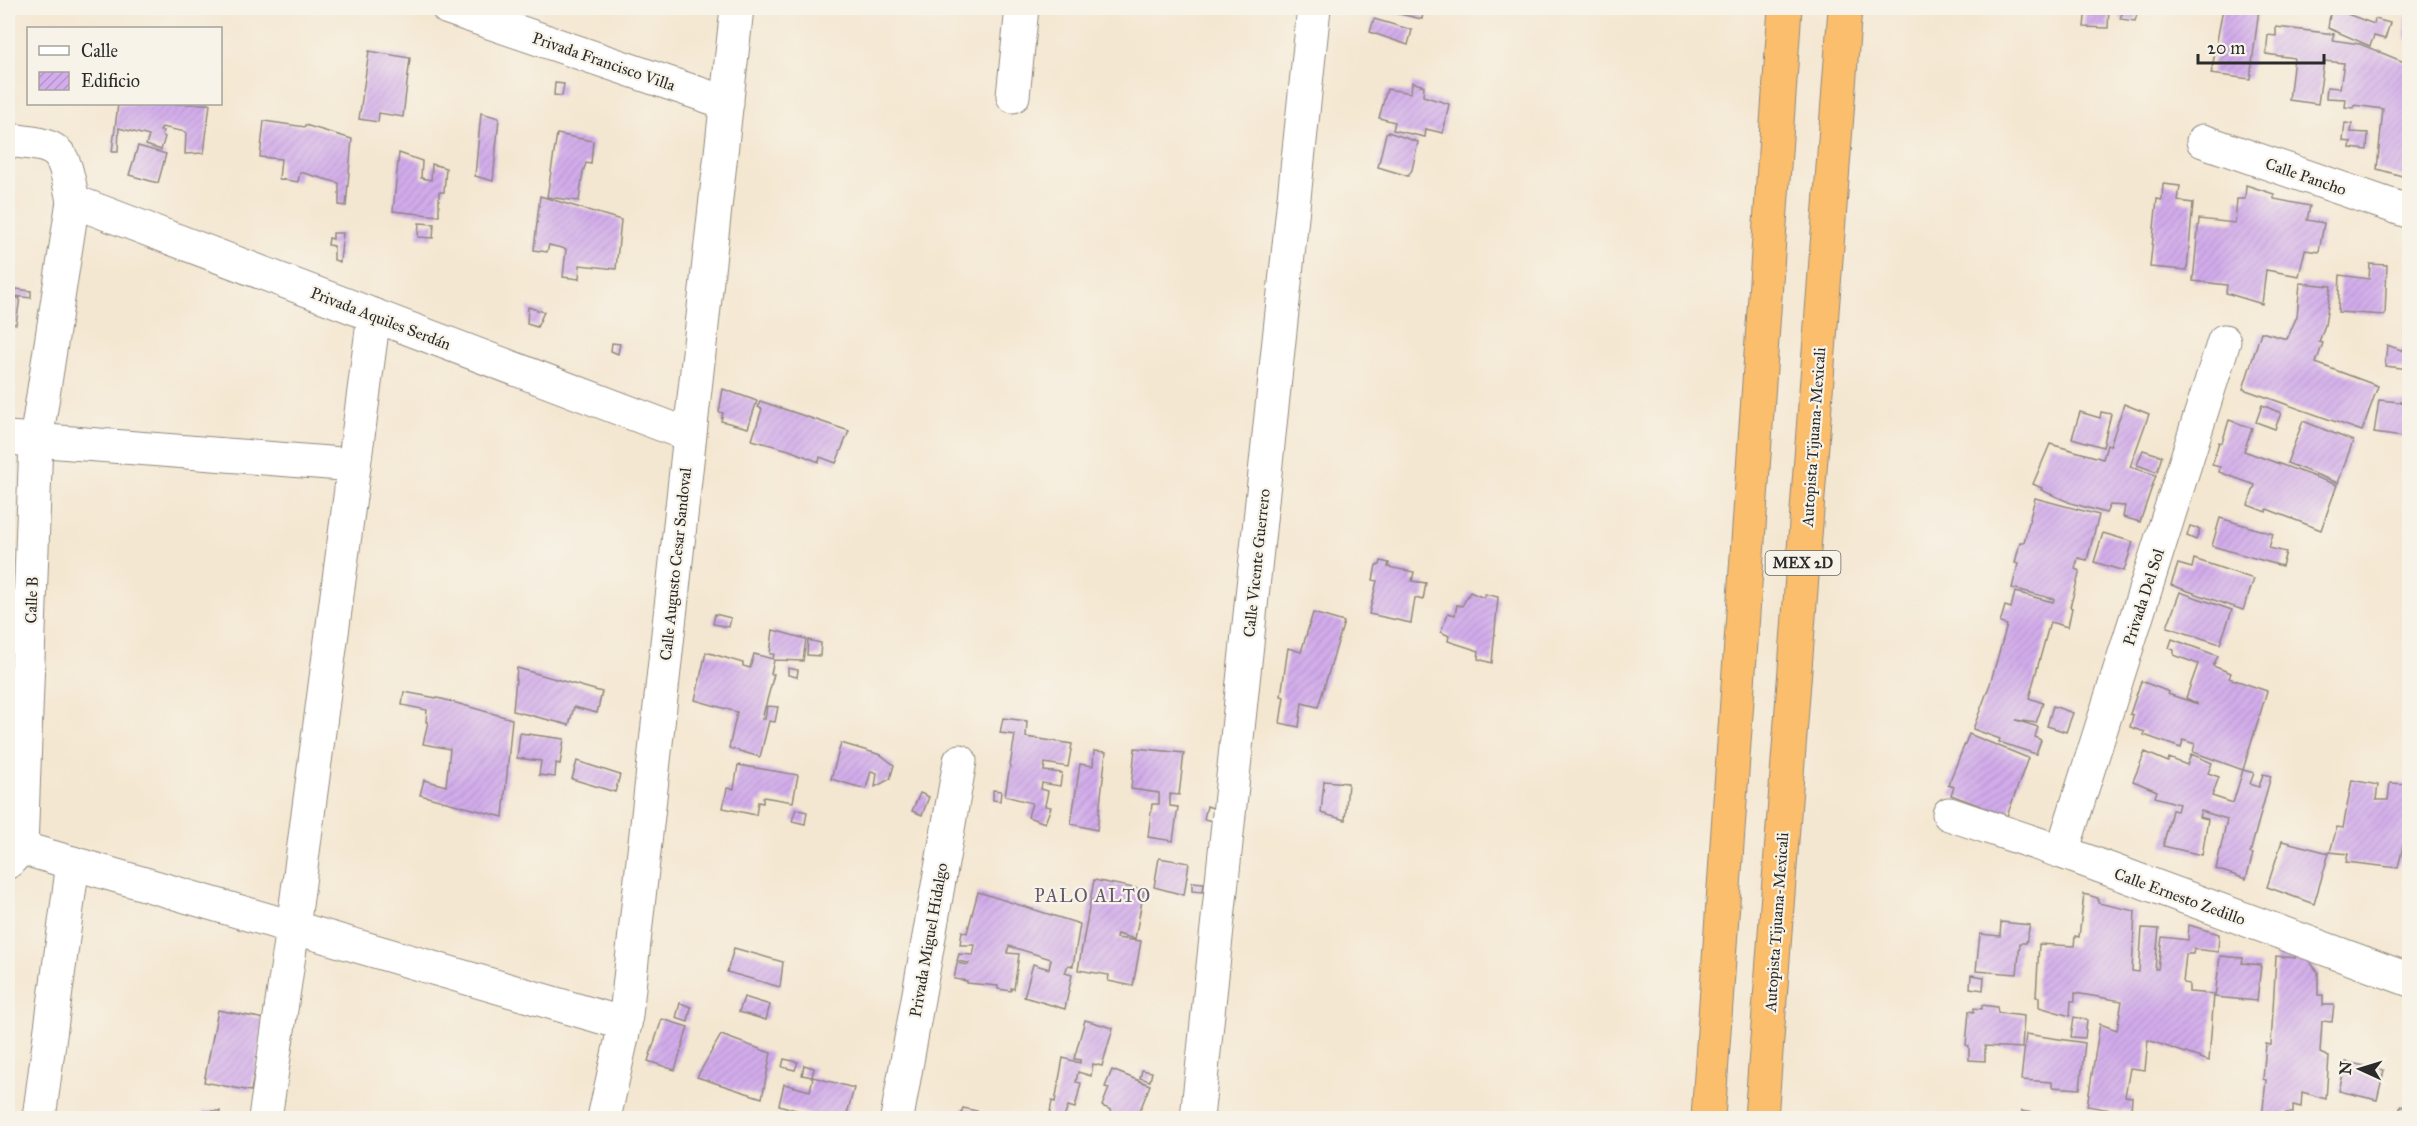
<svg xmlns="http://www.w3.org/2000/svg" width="2417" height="1126" font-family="'IM FELL Great Primer',serif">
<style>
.building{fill:url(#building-hatch)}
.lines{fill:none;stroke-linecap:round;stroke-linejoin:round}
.minor-casing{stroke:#90897e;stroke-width:35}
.highway-casing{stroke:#90897e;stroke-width:35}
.minor{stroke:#fff;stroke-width:33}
.highway{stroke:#fabe6d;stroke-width:33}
.labels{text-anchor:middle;stroke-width:4.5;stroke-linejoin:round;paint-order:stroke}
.shield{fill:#f7f3e8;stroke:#686764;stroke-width:1.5}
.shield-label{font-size:15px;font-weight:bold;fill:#2b2b2b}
.street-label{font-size:16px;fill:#2b2b2b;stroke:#f7f3e8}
.neighbourhood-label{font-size:18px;letter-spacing:1.5px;fill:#65586e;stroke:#f7f3e8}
</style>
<defs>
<pattern id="building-hatch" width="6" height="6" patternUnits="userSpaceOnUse" patternTransform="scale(1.5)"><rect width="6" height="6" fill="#d2aceb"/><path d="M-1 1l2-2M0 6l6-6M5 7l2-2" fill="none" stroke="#b494ca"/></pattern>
</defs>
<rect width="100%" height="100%" fill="#f7f3e8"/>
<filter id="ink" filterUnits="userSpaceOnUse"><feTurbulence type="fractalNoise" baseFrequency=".0167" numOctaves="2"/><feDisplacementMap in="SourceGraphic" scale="12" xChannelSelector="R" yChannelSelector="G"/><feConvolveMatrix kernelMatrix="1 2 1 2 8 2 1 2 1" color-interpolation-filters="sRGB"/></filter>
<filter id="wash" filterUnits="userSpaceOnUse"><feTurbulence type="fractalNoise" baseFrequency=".008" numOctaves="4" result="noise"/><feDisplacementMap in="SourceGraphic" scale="24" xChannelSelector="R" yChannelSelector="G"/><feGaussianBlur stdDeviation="1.35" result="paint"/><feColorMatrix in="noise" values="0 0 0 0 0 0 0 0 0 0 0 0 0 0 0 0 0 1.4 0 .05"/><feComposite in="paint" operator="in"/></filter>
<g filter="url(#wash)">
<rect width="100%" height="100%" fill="#f4e7d1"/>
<g id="blocks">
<g class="building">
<path d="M1373,8H1424L1422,19Z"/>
<path d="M2086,8H2109L2108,28L2084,27Z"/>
<path d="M2124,8H2139L2135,21L2120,19Z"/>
<path d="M2223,8L2259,9L2250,79L2211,74Z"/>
<path d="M2331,8L2374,24L2375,19L2390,23L2385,39L2374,36L2370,46L2328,28Z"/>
<path d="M2405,18H2409V40L2405,39Z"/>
<path d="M1374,19L1412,30L1408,45L1370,32Z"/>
<path d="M2276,27L2334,34L2332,40L2360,44L2409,64L2408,116L2409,117V178L2377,169L2383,109L2354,105V108L2345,107L2346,99L2326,98L2327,87L2340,88L2344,63L2324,61L2318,104L2289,100L2294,58L2266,54L2268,35L2276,36Z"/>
<path d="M369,51L410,58L403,117L379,113L378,122L359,119Z"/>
<path d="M1412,82L1424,86L1423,96L1449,104L1443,133L1426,129L1425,137L1393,130L1395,122L1379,118L1387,89L1411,93Z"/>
<path d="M555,83L564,84L562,96L554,95Z"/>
<path d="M118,104H210L204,153L185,154L186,132L162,127L160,131H163L162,135L165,137L161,150L146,145L149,136L119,128L118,152H112Z"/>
<path d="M481,113L499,118L493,181L475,176Z"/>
<path d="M264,121L305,127V125L352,139L346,206L339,205V183L300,172L298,182L279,179L281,159L260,157Z"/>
<path d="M2345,123L2352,124L2351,132L2368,133L2367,150L2350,148L2351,142L2343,141Z"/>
<path d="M1388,132L1418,142L1412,170L1408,176L1378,167L1386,133Z"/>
<path d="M557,134L593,141L591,164L586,163L583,172L579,201L547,197Z"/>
<path d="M138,146L166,154L158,183L129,175Z"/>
<path d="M399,153L422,161L421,178L431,180L432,164L446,168L444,192H439V216L393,211Z"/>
<path d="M2163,184L2180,186L2178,201L2193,203L2187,270L2150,267L2157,199L2162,200Z"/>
<path d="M2246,185L2274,194V199L2310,206L2307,220L2324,223L2319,252L2305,250L2299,276L2266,270L2262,304L2226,293L2227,285L2193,281L2199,219L2235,223L2237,199H2245Z"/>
<path d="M540,196L621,220L616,269L580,265L579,279L563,277L566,249L549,245L547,252L534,250Z"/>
<path d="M419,223L434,224L433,238L418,237Z"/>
<path d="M333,233H343L340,262L334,260V246L328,245L329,238L333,239Z"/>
<path d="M2370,264L2387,265L2385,315L2338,312L2340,275L2369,279Z"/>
<path d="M2300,283L2331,286L2325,325L2319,342L2323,343L2316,363L2378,386L2362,431L2243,389L2261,332L2287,339L2297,316Z"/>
<path d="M16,289L31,291V298L15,296Z"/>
<path d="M8,297L20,298L16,324L8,323Z"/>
<path d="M2408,304H2409V369L2385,366L2387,345L2404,351Z"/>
<path d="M528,307L544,312L537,327L527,324Z"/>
<path d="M612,343L620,344L618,354L611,351Z"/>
<path d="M723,389L757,401L748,428L721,421L723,413L719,412Z"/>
<path d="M2379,400L2409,403V438L2374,433Z"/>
<path d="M760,401L849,431L836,463L820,457L819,462L789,450L752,440L762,409L758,407Z"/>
<path d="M2124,404L2149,414L2130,467L2156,475L2140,522L2123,517L2125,506L2110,505L2106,513L2071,503L2041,490L2042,488L2033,484L2050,444L2103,459L2107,445L2110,446Z"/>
<path d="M2262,405L2281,413L2275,429L2256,422Z"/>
<path d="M2080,412L2100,418L2101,412L2111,414L2103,447L2072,438Z"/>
<path d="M2229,420L2252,428L2244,451L2337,485L2321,530L2267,509L2266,512L2248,505L2255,485L2219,472L2220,467L2212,465L2219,442L2222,443Z"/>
<path d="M2303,421L2353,441L2338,483L2287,463Z"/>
<path d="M2143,450L2162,456L2157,472L2137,465Z"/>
<path d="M2035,498L2099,515L2087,560L2078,558L2075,569L2080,571L2070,607L2072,608L2068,627L2050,622L2029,698L2043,703L2036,723L2016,720L2038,727L2035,737L2041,740L2036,754L1999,742L2000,739L1973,729L1990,684L2007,625L2000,623L2005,606L2011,608L2015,592L2053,602L2054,599L2012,588L2018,564L2015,563L2020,542H2024Z"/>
<path d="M2220,518L2273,534L2269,548L2286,552L2282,566L2212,546Z"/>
<path d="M2190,526L2200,529L2196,540L2187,536Z"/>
<path d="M2103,533L2133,542L2124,571L2094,562Z"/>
<path d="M2194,559L2254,579L2243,610L2171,585L2178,564L2192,568Z"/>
<path d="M1381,561L1389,563L1388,567L1414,572L1412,581L1426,583L1423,600L1415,598L1411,623L1369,614L1377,581L1373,580L1376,565H1380Z"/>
<path d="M2407,567H2409V582H2405Z"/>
<path d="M8,571L13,572L9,619H8Z"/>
<path d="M1470,592L1484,598L1485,594L1498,597L1492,663L1478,659L1479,651L1448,641L1449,636L1441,632L1448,613L1455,615L1457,605L1462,606Z"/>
<path d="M2180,592L2232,610L2220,644L2167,627Z"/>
<path d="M1313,613L1344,622L1318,707L1302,703L1299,727L1280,723L1284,697L1281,696L1288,648L1301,652Z"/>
<path d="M715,614L731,618L729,627L713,624Z"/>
<path d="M773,630L806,639L803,661L774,660L771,674H774L762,719H765L767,706L778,707L775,722L769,721L760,757L729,748L737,712L695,700L706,652L743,663V666L750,668L754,654L773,659L774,654H770Z"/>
<path d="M2172,639L2218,656L2213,666L2231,673L2229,678L2267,691L2243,770L2193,752L2195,744L2183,740L2181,748L2144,735L2145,732L2130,727L2133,715L2130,714L2141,681L2169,692L2168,694L2198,704L2186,698L2198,664L2174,655V650L2169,648Z"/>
<path d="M808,640L821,643L820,656L807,655Z"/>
<path d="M517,668L602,692L597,713L574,707L569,725L513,711Z"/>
<path d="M788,668L798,670L797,677L788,675Z"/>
<path d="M404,692L442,699L512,719L503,817L420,795L424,780L446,786L450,749L423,744L428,722H426L427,710L402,705Z"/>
<path d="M2053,706L2073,713L2066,732L2047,726Z"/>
<path d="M1003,718L1027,721L1026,737L1072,744L1068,767L1045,763L1044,771L1062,773L1060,786L1042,783L1041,789L1048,791L1045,806L1051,807L1045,823L1028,817L1032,803L1005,796L1015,735L1000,733Z"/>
<path d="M520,733L564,739L560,764L556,763L555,777L539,775L541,761L517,758Z"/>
<path d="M1969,734L2028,758L2007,816L1951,795L1954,787L1948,785Z"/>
<path d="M841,743L881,755L894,765L890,779L875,787L877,773L871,771L866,789L831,779Z"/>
<path d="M1135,748L1184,753L1179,795L1170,794V806L1178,807L1173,841L1148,837L1152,804H1159V793L1131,789Z"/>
<path d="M1094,751L1106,752L1097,830L1071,824L1080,764L1093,766Z"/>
<path d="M2145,752L2168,762L2169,758L2187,765L2191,754L2212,763L2208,773L2219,777L2212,796L2233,803L2243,770L2254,773L2250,784L2259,787L2263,774L2271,776L2250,853L2253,854L2246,879L2216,869L2227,819L2201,811L2199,817L2208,819L2202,855L2163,846L2172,810L2177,811L2179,804L2155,797L2157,791L2133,781Z"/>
<path d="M577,761L620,775L615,792L572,779Z"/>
<path d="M738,765L798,775L793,802L763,797V803L758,802L756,815L723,808L727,788L734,789Z"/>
<path d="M2352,780L2378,785L2376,800H2388L2390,783L2409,784V833H2406L2398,868L2346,862L2348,854L2330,852L2337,827L2343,828Z"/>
<path d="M1324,781L1348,783L1345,820L1321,813Z"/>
<path d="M993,790L1001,791L1000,801L993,800Z"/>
<path d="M920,793L929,797L922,815L912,811Z"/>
<path d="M1207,806L1213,808L1212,821L1204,819Z"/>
<path d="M796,809L807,812L805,824L792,821Z"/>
<path d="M2282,841L2329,853L2314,904L2267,887Z"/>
<path d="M1159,858L1189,863L1184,895L1154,887Z"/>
<path d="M1094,880L1144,890L1135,939L1117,934L1116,938L1141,941L1133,986L1108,981L1109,975L1078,970Z"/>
<path d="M1192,882L1204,883L1203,892L1192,891Z"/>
<path d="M978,892L1080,924L1073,966L1068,965L1065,973L1072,975L1065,1009L1024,997L1033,964L1049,969L1051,959L1009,946L1007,953L1019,954L1014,989L1011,988V991L998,989V986L967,983V981L954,979L957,963L968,965L969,963L957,961L959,954L973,955L975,945H960L962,931L967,933Z"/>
<path d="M2084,894L2098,898V903L2135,911L2132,971L2139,972L2142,928L2159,929L2155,969H2158L2162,937L2188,940L2189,925L2219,934L2218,952L2194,949L2193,954H2186L2183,983L2189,984V992L2214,994L2209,1061L2148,1040L2145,1070L2130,1068L2125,1096L2132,1097L2131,1111L2123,1110L2122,1112L2087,1106L2100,1024L2117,1030L2122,1001L2075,993V1001H2071L2070,1016L2039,1007V997H2036L2039,944L2074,946L2075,936L2079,937Z"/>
<path d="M2001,922L2030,925L2026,943H2020L2017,974L1976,971L1980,934L2000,936Z"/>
<path d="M734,948L783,962L780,987L727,972Z"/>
<path d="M2295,955L2306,957L2318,972V995H2323V1005H2334L2332,1022L2322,1021L2320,1053L2329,1057L2326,1099L2302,1092L2301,1107L2293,1105V1113H2286L2285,1116L2283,1115V1118H2262L2266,1080L2263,1079L2266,1044L2271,1045L2276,956L2295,958Z"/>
<path d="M2220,956L2243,958L2242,963L2261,965L2257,1001L2215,997Z"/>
<path d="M1971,975L1984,977L1983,990L1970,988Z"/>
<path d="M744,997L770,1005L766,1020L739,1012Z"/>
<path d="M680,1003L691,1007L688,1022L676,1018Z"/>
<path d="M1982,1005L1997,1007L1998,1013L2024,1016L2022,1048L1985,1046V1061L1969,1060V1046L1966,1045L1969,1011L1974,1012V1008L1982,1009Z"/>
<path d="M218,1010L265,1019L251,1091L204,1082Z"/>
<path d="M2074,1017L2087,1020L2085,1038L2071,1037Z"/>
<path d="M662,1019L688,1027L675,1070L648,1061Z"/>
<path d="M1085,1020L1113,1028L1102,1066L1093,1064L1091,1076L1078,1072L1076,1082L1081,1083L1075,1108L1068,1106L1064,1118H1049L1052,1101L1055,1102L1063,1058L1080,1063V1060L1074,1059Z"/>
<path d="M2026,1034L2085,1043L2080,1089L2052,1087V1082L2021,1080Z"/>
<path d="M721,1035L771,1053L762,1098L697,1077Z"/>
<path d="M784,1059L798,1062L795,1070L782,1067Z"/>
<path d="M2346,1062L2384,1070L2377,1100L2339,1091Z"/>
<path d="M804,1065L814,1068L812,1077L802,1075Z"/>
<path d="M1112,1070L1150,1085L1137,1118H1108L1111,1110L1102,1106L1109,1088L1105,1087Z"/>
<path d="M1142,1070L1152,1072L1150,1081L1140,1078Z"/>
<path d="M813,1077L854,1088L846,1118H822L779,1105L784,1084L810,1091Z"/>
<path d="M2401,1106L2409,1108V1118L2397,1116Z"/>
<path d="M963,1108L977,1111L975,1118H960Z"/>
<path d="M203,1111H220L219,1118H203Z"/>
<path d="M2022,1111L2033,1113L2032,1118H2021Z"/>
</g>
</g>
</g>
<g filter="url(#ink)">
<use href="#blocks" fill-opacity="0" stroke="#90897e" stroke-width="1.5"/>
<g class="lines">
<g class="minor-casing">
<g id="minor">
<path d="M448,8L727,103"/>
<path d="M1013,96L1022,8"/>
<path d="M8,140C63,146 62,147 73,201L36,441L21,848L8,862"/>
<path d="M2203,141L2410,212"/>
<path d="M73,201L689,435"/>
<path d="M8,438L354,465"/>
<path d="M1949,814L2062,852L2410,980"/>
<path d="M21,848L625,1024"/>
<path d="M2062,852L2224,341"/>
<path d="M39,1118L73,863"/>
<path d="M265,1118L293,928L374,315"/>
<path d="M604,1118L625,1024L737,8"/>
<path d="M897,1118L960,761"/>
<path d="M1197,1118L1314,8"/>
</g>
</g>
<g class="highway-casing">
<g id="highway">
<path d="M1708,1118L1785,8"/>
<path d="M1761,1118L1845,8"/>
</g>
</g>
<use href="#minor" class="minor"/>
<use href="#highway" class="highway"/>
</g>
</g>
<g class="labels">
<rect class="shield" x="1765.5" y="551" width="75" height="24" rx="4.5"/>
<g class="shield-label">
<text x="1803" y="568">MEX 2D</text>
</g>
<g class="street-label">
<text transform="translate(604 61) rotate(19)" y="6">Privada Francisco Villa</text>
<text transform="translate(2306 176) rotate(19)" y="6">Calle Pancho</text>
<text transform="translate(381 318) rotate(21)" y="6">Privada Aquiles Serdán</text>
<text transform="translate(1813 437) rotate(-86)" y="6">Autopista Tijuana-Mexicali</text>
<text transform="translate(1256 563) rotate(-84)" y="6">Calle Vicente Guerrero</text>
<text transform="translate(675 564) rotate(-84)" y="6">Calle Augusto Cesar Sandoval</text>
<text transform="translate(2143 597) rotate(-72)" y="6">Privada Del Sol</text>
<text transform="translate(31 600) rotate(-88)" y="6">Calle B</text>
<text transform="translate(2180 896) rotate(20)" y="6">Calle Ernesto Zedillo</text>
<text transform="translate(1776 922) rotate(-86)" y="6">Autopista Tijuana-Mexicali</text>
<text transform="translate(928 940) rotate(-80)" y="6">Privada Miguel Hidalgo</text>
</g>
<g class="neighbourhood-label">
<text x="1093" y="902">PALO ALTO</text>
</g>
</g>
<rect width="2417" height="1126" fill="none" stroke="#f7f3e8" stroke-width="30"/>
<rect x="27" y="27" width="195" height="78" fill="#f7f3e8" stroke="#a5a39c" stroke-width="1.5"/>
<rect x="39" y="46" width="30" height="9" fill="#ffffff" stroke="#a5a39c" stroke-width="1.5"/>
<text x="81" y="57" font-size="18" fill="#2b2b2b">Calle</text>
<rect x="39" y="72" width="30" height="18" fill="url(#building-hatch)" stroke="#a5a39c" stroke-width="1.5"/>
<text x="81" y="87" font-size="18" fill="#2b2b2b">Edificio</text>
<g transform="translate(2360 1069) rotate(274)" stroke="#f7f3e8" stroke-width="4.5" paint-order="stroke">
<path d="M0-4.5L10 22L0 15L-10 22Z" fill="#2b2b2b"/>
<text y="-9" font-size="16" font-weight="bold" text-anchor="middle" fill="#2b2b2b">N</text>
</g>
<path d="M2198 54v9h126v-9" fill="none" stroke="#2b2b2b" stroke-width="3"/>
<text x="2207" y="54" font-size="18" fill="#2b2b2b" stroke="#f7f3e8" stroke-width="4.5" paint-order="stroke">20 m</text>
</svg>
